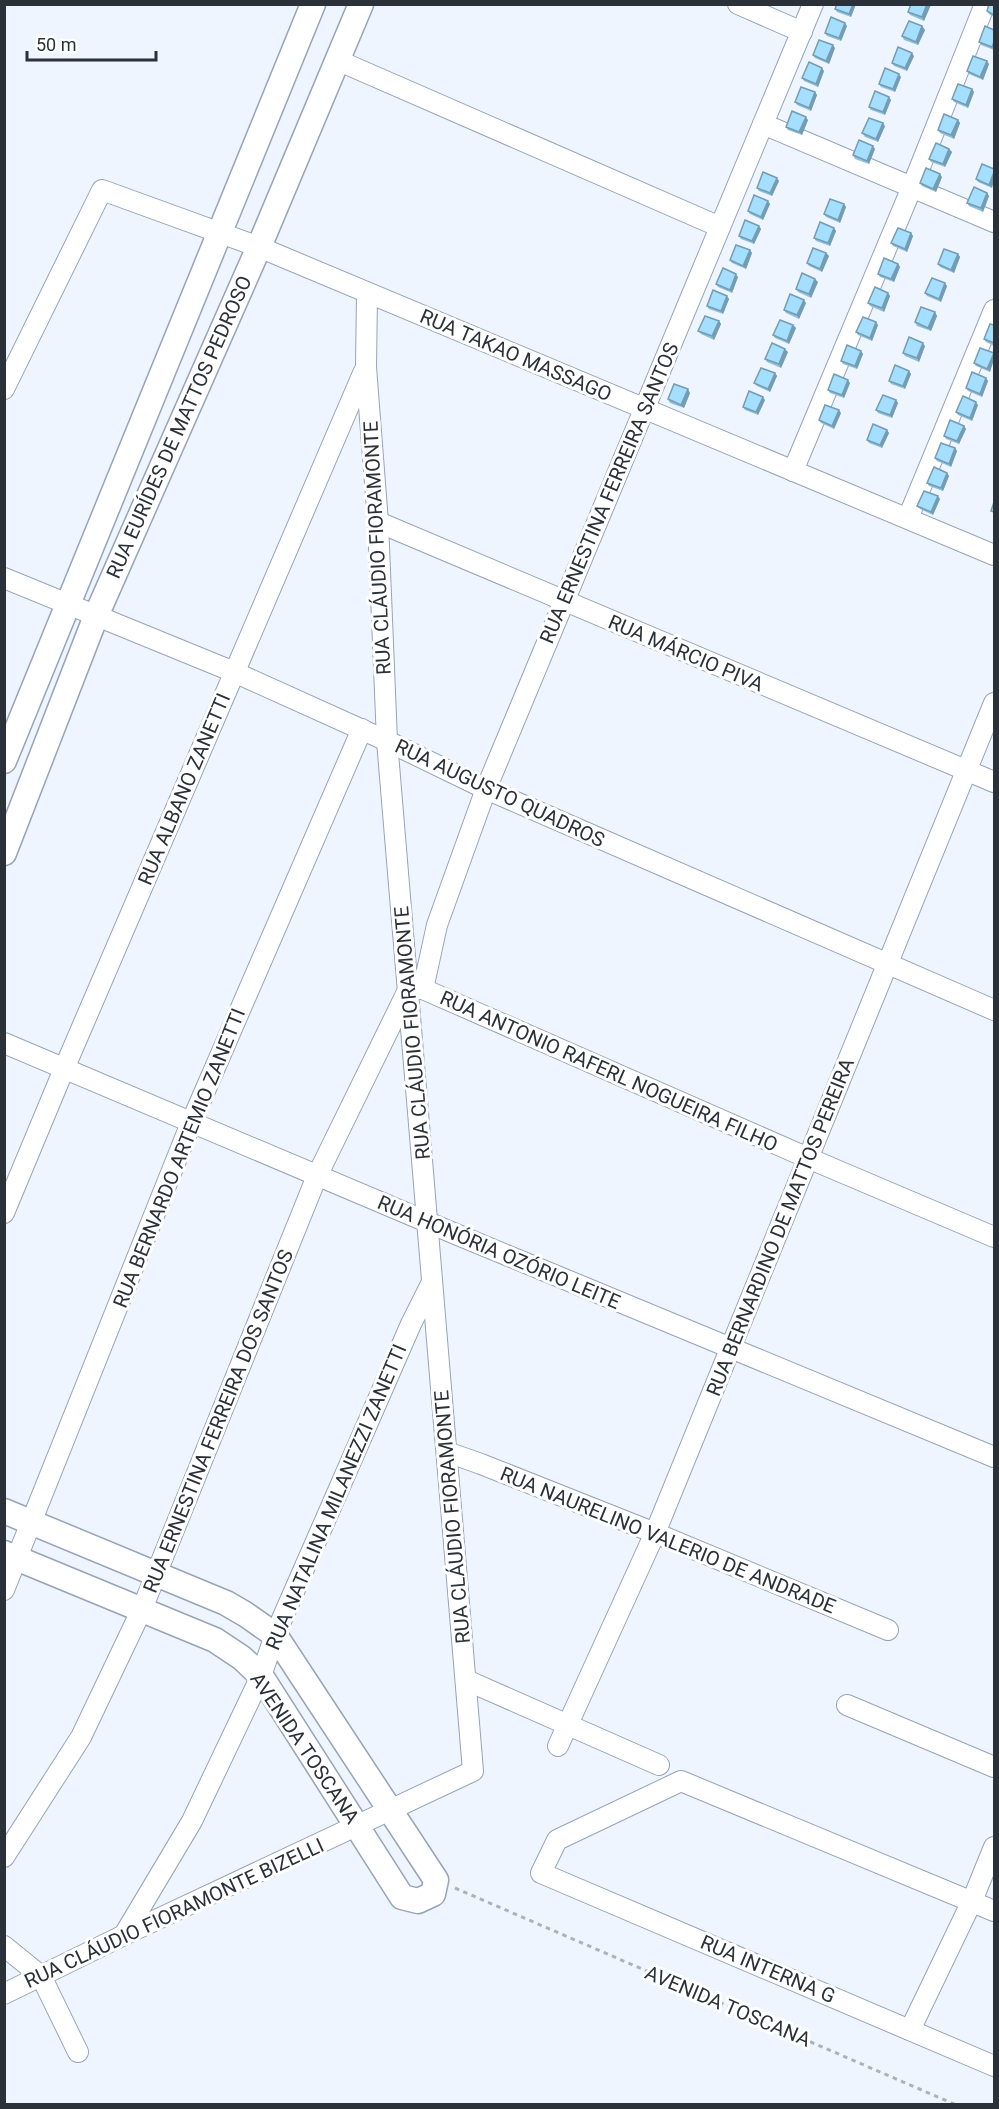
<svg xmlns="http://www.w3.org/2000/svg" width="999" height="2109" font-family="Roboto,sans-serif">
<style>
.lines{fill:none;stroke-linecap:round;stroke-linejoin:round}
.minor-casing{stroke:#96a4b9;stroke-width:22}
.tertiary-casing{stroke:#96a4b9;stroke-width:27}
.path{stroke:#acb2bb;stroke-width:3;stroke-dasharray:4.5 4.5;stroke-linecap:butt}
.minor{stroke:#fff;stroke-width:20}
.tertiary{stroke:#fff;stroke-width:24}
.wall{fill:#8ec0db}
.shaded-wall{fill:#749cb2}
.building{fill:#a5dfff;stroke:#749cb2;stroke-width:1.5}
.labels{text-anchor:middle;stroke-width:6;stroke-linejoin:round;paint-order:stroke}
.street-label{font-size:20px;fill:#2b3139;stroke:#fff}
</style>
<rect width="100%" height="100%" fill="#eff5fe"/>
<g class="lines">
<g class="minor-casing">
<g id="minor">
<path d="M738,4L802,32"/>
<path d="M337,60L720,227"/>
<path d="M763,124L994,222"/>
<path d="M4,389L102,190L259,247L994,555"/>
<path d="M793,471L912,187L985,4"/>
<path d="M908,518L994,310"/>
<path d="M378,522L994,782"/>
<path d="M4,578L234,672L387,741L486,789L994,1010"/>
<path d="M423,989L437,925L486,789L813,4"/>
<path d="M4,1043L458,1235L994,1457"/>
<path d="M4,1213L64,1069L364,371"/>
<path d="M447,1452L481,1464L655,1533L888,1630"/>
<path d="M4,1590L191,1123L362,729"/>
<path d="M466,1680L659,1765"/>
<path d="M847,1705L994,1767"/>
<path d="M558,1746L655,1533L994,703"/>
<path d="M4,1857L81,1737L142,1609L317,1176L409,988L423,989L808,1158L994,1237"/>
<path d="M994,1911L681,1781L557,1840L541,1873L994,2066"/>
<path d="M124,1935L192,1821L261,1676L275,1635L411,1324L432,1282"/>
<path d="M4,1946L41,1976L78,2052"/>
<path d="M4,1994L124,1935L473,1771L387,741L378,522L366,367L367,294"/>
<path d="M910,2030L972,1901L994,1847"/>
</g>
</g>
<g class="tertiary-casing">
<g id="tertiary">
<path d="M4,761L313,4"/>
<path d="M4,853L96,616L259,247L361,4"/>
<path d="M4,1511L226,1603L245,1614L275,1635L436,1880L433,1894L418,1901L402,1897L261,1676L242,1658L215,1640L4,1553"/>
</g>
</g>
<path class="path" d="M455,1888L954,2104"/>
<use href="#minor" class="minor"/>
<use href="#tertiary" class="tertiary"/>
</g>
<g class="wall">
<path d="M837,4H856L851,17L837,12L835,9Z"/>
<path d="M911,4H930L924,21L910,15L908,12Z"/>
<path d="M994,4V17L989,14L987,11Z"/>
<path d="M847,26L841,41L827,36L825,33Z"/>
<path d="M922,26L925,30L918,45L904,40L902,36Z"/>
<path d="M994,30V50L981,45L979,42Z"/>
<path d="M835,48L829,64L815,58L813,55Z"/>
<path d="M914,56L907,71L894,66L892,63Z"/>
<path d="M989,64L983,80L969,74L967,71Z"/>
<path d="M824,71L818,87L804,81L802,78Z"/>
<path d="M901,77L895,92L881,87L879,84Z"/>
<path d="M972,89L974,92L968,108L954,102L952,99Z"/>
<path d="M815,92L817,95L811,111L797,105L795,102Z"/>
<path d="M891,100L885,115L871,110L869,107Z"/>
<path d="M808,120L802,135L788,130L786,127Z"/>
<path d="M958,120L960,123L954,139L940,133L938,130Z"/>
<path d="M885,126L878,142L865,137L862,133Z"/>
<path d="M875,149L869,164L855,159L853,155Z"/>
<path d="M949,149L952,152L945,167L931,162L929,159Z"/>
<path d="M982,164L992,188L978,182L976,179Z"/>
<path d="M942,177L936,192L922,186L920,183Z"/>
<path d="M779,181L772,196L759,191L757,188Z"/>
<path d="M987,193L989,196L983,212L969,206L967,203Z"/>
<path d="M768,201L770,204L763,220L750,214L748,211Z"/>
<path d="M844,204L846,207L840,223L826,217L824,214Z"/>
<path d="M759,226L761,229L754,244L741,239L739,236Z"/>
<path d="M834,228L836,231L830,246L816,241L814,238Z"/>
<path d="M911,233L913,236L907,252L893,246L891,243Z"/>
<path d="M750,250L752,253L746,269L732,263L730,260Z"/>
<path d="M826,253L829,256L822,272L809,266L807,263Z"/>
<path d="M958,254L960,257L954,273L940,267L938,264Z"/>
<path d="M898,264L900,267L894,282L880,277L878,274Z"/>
<path d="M738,277L732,293L718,287L716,284Z"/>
<path d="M818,282L811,298L798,292L796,289Z"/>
<path d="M947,286L941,302L927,296L925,293Z"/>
<path d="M888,293L890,296L884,312L870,306L868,303Z"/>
<path d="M727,296L729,299L723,314L709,309L707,306Z"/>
<path d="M806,303L799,319L786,313L784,310Z"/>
<path d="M935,312L937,316L931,331L917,326L915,322Z"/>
<path d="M719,321L721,324L714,340L701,334L698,331Z"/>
<path d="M793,325L796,328L789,344L775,338L773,335Z"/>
<path d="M878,325L872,341L858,335L856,332Z"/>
<path d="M994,325V346L986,342L984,339Z"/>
<path d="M925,346L919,362L905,356L903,353Z"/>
<path d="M980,348L990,372L976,366L974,363Z"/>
<path d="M861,351L863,354L857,369L843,364L841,361Z"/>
<path d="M788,352L781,368L767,362L765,359Z"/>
<path d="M909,371L911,374L905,389L891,384L889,381Z"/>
<path d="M775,373L777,376L770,392L757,386L754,383Z"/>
<path d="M986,378L988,381L982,397L968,391L966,388Z"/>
<path d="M850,383L844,398L830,393L828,390Z"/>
<path d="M690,393L684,408L670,403L668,399Z"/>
<path d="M765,400L758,415L745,410L743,407Z"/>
<path d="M896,400L898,403L892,418L878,413L876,410Z"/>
<path d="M978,405L972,421L958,415L956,412Z"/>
<path d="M841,413L834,429L821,423L819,420Z"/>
<path d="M964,426L966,429L959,444L946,439L944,436Z"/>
<path d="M887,430L889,433L882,448L869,443L867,440Z"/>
<path d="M955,448L957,451L951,467L937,461L935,458Z"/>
<path d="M947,473L949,476L943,491L929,486L927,483Z"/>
<path d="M940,499L933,515L920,509L917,506Z"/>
</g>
<g class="shaded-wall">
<path d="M853,4H856L851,17L849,14Z"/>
<path d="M927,4L931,5L924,21L922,17Z"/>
<path d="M845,23L847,26L841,41L839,38Z"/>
<path d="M922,26L925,30L918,45L916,42Z"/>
<path d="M833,45L835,48L829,64L826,61Z"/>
<path d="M912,53L914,56L907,71L905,68Z"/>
<path d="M987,61L989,64L983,80L980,77Z"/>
<path d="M822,68L824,71L818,87L816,84Z"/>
<path d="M899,74L901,77L895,92L893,89Z"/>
<path d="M972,89L974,92L968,108L966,105Z"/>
<path d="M815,92L817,95L811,111L809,108Z"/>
<path d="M889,97L891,100L885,115L883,112Z"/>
<path d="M806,117L808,120L802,135L799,132Z"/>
<path d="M958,120L960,123L954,139L951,135Z"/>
<path d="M883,123L885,126L878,142L876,139Z"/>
<path d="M873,146L875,149L869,164L867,161Z"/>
<path d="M949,149L952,152L945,167L943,164Z"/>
<path d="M994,172V181L992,188L989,185Z"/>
<path d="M940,174L942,177L936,192L933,189Z"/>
<path d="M777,178L779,181L772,196L770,193Z"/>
<path d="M987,193L989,196L983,212L981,208Z"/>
<path d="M768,201L770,204L763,220L761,217Z"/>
<path d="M844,204L846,207L840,223L838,220Z"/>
<path d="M759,226L761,229L754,244L752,241Z"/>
<path d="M834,228L836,231L830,246L828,243Z"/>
<path d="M911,233L913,236L907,252L905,249Z"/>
<path d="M750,250L752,253L746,269L743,266Z"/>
<path d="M826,253L829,256L822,272L820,269Z"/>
<path d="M958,254L960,257L954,273L951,270Z"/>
<path d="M898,264L900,267L894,282L891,279Z"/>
<path d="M736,274L738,277L732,293L730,290Z"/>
<path d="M815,279L818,282L811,298L809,294Z"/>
<path d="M945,283L947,286L941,302L939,299Z"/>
<path d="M888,293L890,296L884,312L882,308Z"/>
<path d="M727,296L729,299L723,314L721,311Z"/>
<path d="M804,300L806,303L799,319L797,315Z"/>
<path d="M935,312L937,316L931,331L928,328Z"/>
<path d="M719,321L721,324L714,340L712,336Z"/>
<path d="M876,322L878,325L872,341L870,338Z"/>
<path d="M793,325L796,328L789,344L787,341Z"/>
<path d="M923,343L925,346L919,362L917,358Z"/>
<path d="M785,349L788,352L781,368L779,364Z"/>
<path d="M861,351L863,354L857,369L855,366Z"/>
<path d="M994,353V360L990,372L987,369Z"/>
<path d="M909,371L911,374L905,389L903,386Z"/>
<path d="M775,373L777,376L770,392L768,389Z"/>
<path d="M986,378L988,381L982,397L980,394Z"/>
<path d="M848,380L850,383L844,398L842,395Z"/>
<path d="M688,389L690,393L684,408L681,405Z"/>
<path d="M763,397L765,400L758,415L756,412Z"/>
<path d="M896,400L898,403L892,418L890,415Z"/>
<path d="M976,402L978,405L972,421L970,418Z"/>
<path d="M839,410L841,413L834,429L832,426Z"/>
<path d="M964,426L966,429L959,444L957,441Z"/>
<path d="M887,430L889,433L882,448L880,445Z"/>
<path d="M955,448L957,451L951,467L949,464Z"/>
<path d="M947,473L949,476L943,491L941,488Z"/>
<path d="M938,496L940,499L933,515L931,512Z"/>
</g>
<g class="building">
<path d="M837,4H853L849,14L835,9Z"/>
<path d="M911,4H927L922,17L908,12Z"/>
<path d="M989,4H994V15L987,11Z"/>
<path d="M831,17L845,23L839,38L825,33Z"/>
<path d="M909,21L922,26L916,42L902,36Z"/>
<path d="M985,26L994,30V42L992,47L979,42Z"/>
<path d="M819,40L833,45L826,61L813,55Z"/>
<path d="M898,47L912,53L905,68L892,63Z"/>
<path d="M973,56L987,61L980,77L967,71Z"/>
<path d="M809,62L822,68L816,84L802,78Z"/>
<path d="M885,68L899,74L893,89L879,84Z"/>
<path d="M958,84L972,89L966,105L952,99Z"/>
<path d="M801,87L815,92L809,108L795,102Z"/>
<path d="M875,91L889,97L883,112L869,107Z"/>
<path d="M792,111L806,117L799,132L786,127Z"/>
<path d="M944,114L958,120L951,135L938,130Z"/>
<path d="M869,118L883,123L876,139L862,133Z"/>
<path d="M859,140L873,146L867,161L853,155Z"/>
<path d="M936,143L949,149L943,164L929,159Z"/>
<path d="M982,164L994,169V172L989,185L976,179Z"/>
<path d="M926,168L940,174L933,189L920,183Z"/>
<path d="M763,172L777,178L770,193L757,188Z"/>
<path d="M974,187L987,193L981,208L967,203Z"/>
<path d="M754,195L768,201L761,217L748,211Z"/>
<path d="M830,199L844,204L838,220L824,214Z"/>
<path d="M745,220L759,226L752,241L739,236Z"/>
<path d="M820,222L834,228L828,243L814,238Z"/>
<path d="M898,228L911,233L905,249L891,243Z"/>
<path d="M736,245L750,250L743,266L730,260Z"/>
<path d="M813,248L826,253L820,269L807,263Z"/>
<path d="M944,249L958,254L951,270L938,264Z"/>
<path d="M884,258L898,264L891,279L878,274Z"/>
<path d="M723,268L736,274L730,290L716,284Z"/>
<path d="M802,273L815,279L809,294L796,289Z"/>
<path d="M932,278L945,283L939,299L925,293Z"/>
<path d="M875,287L888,293L882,308L868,303Z"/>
<path d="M713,290L727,296L721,311L707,306Z"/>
<path d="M790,294L804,300L797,315L784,310Z"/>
<path d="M921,307L935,312L928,328L915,322Z"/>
<path d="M705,316L719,321L712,336L698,331Z"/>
<path d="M863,317L876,322L870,338L856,332Z"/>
<path d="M780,320L793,325L787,341L773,335Z"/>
<path d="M990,324L994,325V343L984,339Z"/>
<path d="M909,337L923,343L917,358L903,353Z"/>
<path d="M772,343L785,349L779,364L765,359Z"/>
<path d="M847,345L861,351L855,366L841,361Z"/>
<path d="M980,348L994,353L987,369L974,363Z"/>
<path d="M895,365L909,371L903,386L889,381Z"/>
<path d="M761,368L775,373L768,389L754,383Z"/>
<path d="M972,372L986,378L980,394L966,388Z"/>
<path d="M834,374L848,380L842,395L828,390Z"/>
<path d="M674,384L688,389L681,405L668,399Z"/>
<path d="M749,391L763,397L756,412L743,407Z"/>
<path d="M883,395L896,400L890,415L876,410Z"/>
<path d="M963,396L976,402L970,418L956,412Z"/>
<path d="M825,405L839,410L832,426L819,420Z"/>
<path d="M950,420L964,426L957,441L944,436Z"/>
<path d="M873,424L887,430L880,445L867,440Z"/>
<path d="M941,443L955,448L949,464L935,458Z"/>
<path d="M934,467L947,473L941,488L927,483Z"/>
<path d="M924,491L938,496L931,512L917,506Z"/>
<path d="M994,502V512L991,511Z"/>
</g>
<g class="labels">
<g class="street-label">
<text transform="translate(516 355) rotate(23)" y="7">RUA TAKAO MASSAGO</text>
<text transform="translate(179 427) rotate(-66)" y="7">RUA EURÍDES DE MATTOS PEDROSO</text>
<text transform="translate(609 493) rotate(-67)" y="7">RUA ERNESTINA FERREIRA SANTOS</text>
<text transform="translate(377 548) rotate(-93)" y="7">RUA CLÁUDIO FIORAMONTE</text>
<text transform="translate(686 653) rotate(23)" y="7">RUA MÁRCIO PIVA</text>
<text transform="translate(184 789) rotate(-67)" y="7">RUA ALBANO ZANETTI</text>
<text transform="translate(500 793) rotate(25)" y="7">RUA AUGUSTO QUADROS</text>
<text transform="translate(412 1033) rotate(-95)" y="7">RUA CLÁUDIO FIORAMONTE</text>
<text transform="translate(609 1071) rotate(24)" y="7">RUA ANTONIO RAFERL NOGUEIRA FILHO</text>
<text transform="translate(179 1158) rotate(-68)" y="7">RUA BERNARDO ARTEMIO ZANETTI</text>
<text transform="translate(780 1227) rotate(-68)" y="7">RUA BERNARDINO DE MATTOS PEREIRA</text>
<text transform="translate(499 1252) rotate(23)" y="7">RUA HONÓRIA OZÓRIO LEITE</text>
<text transform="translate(218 1421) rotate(-68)" y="7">RUA ERNESTINA FERREIRA DOS SANTOS</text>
<text transform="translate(336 1497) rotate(-67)" y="7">RUA NATALINA MILANEZZI ZANETTI</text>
<text transform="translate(452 1517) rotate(-95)" y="7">RUA CLÁUDIO FIORAMONTE</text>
<text transform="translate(668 1540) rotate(22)" y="7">RUA NAURELINO VALERIO DE ANDRADE</text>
<text transform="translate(305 1748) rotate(56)" y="7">AVENIDA TOSCANA</text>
<text transform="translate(174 1913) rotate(-25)" y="7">RUA CLÁUDIO FIORAMONTE BIZELLI</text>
<text transform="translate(768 1969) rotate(23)" y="7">RUA INTERNA G</text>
<text transform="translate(728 2006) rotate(23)" y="7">AVENIDA TOSCANA</text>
</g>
</g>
<rect width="999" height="2109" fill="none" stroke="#2b3139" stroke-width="12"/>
<path d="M27 51v9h129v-9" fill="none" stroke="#2b3139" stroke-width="3"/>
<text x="36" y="51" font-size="18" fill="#2b3139" stroke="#ffffff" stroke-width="4.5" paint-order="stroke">50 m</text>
</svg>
